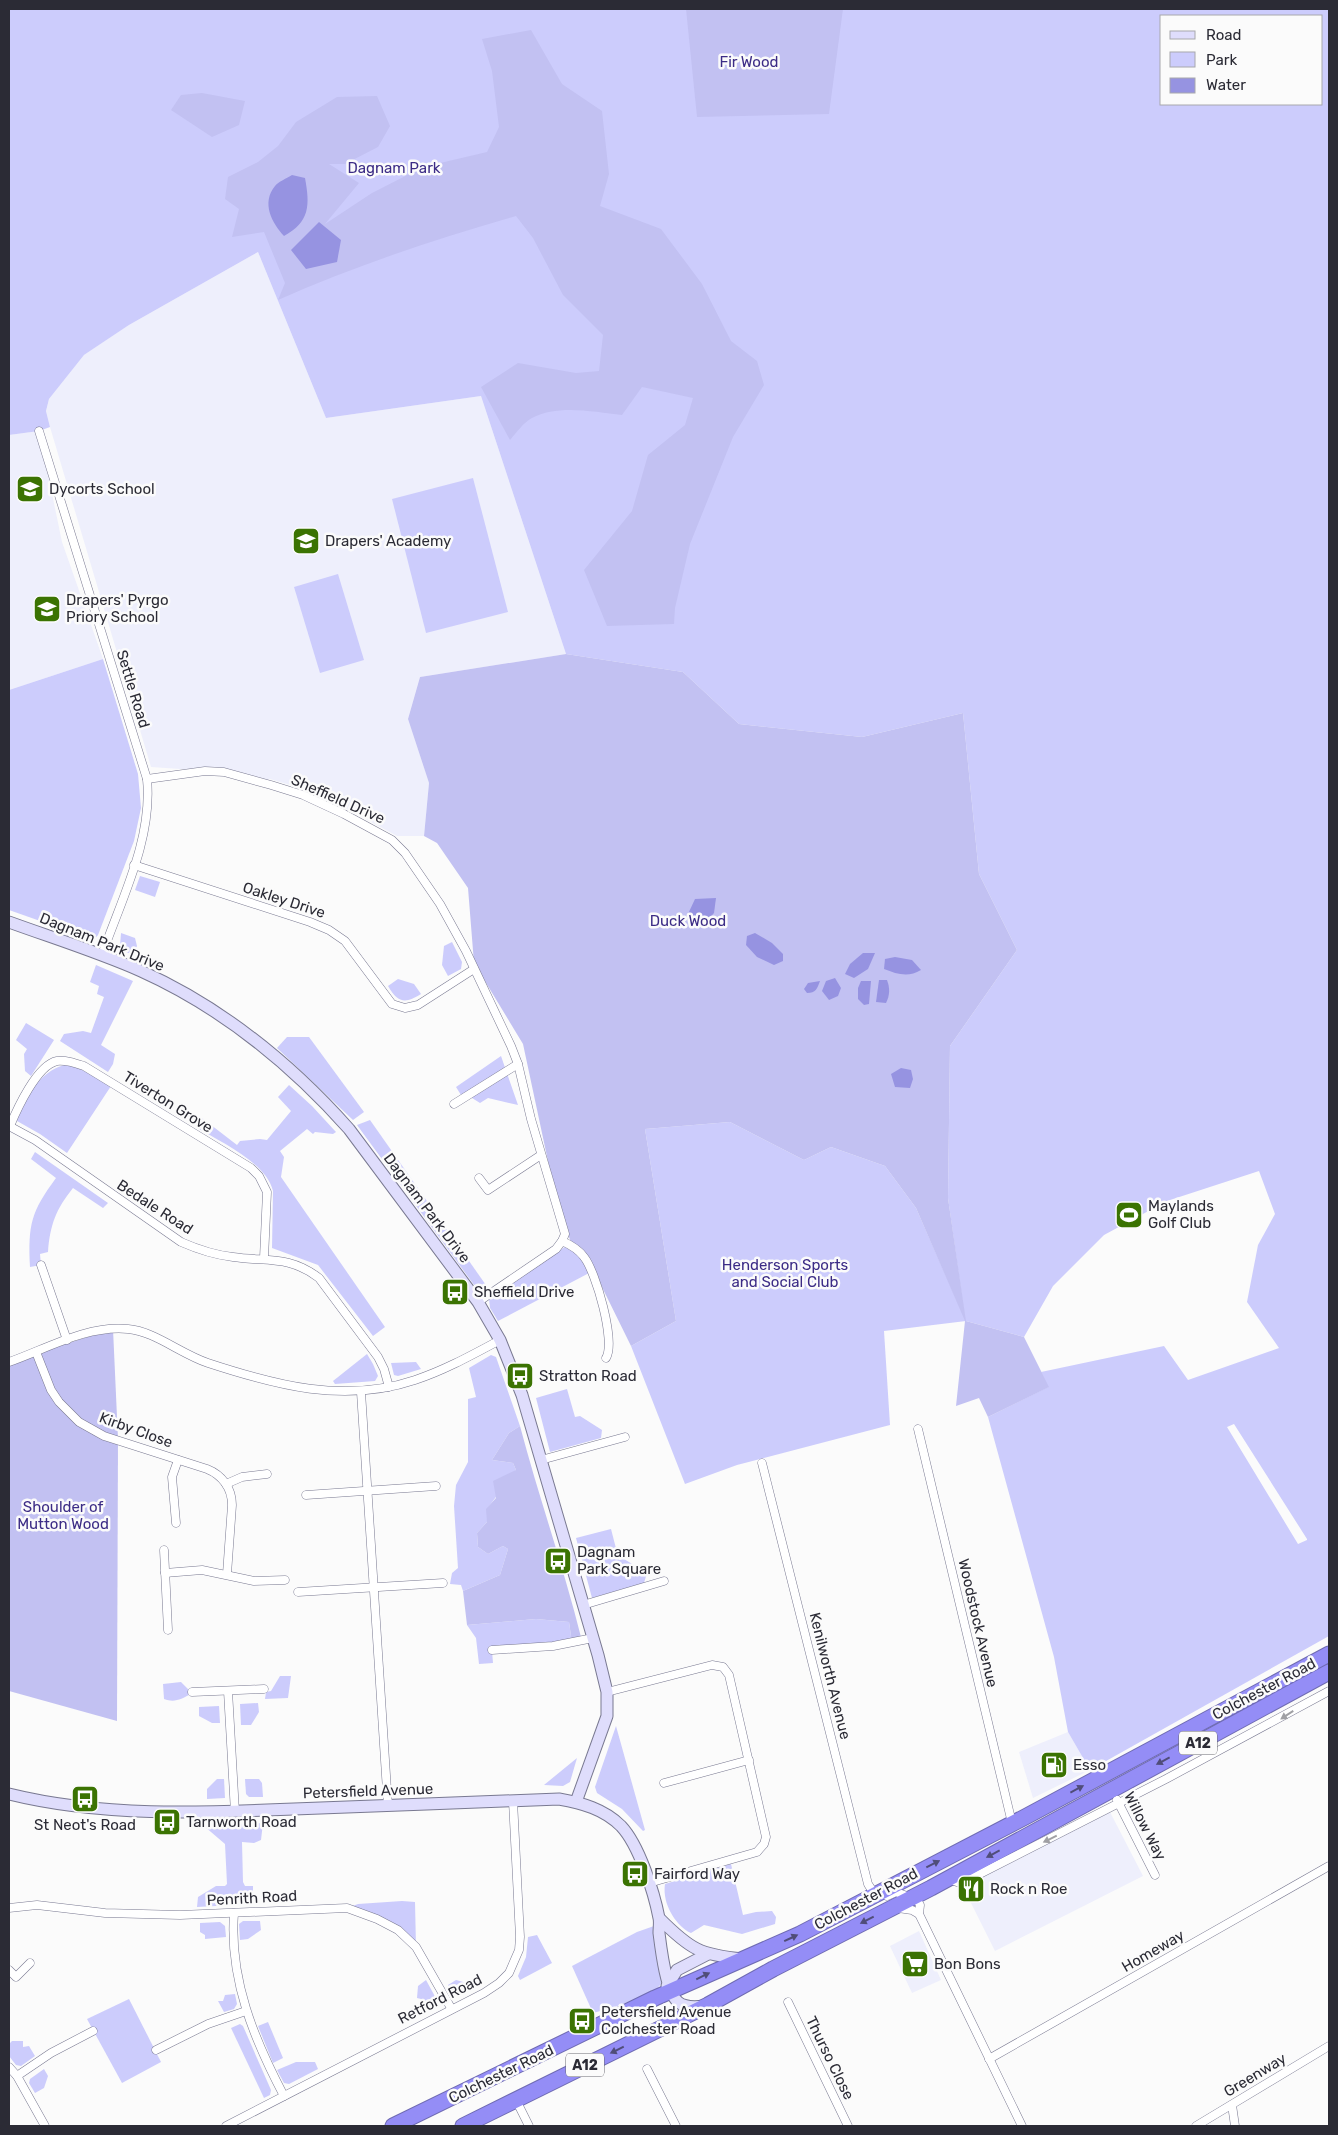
<svg xmlns="http://www.w3.org/2000/svg" width="1338" height="2135" font-family="Rubik,sans-serif">
<style>
.built{fill:#eeeffc}
.green{fill:#ccccfc;fill-rule:evenodd}
.forest{fill:#c2c1f2}
.water{fill:#9693e1}
.lines{fill:none;stroke-linecap:round;stroke-linejoin:round}
.street-casing{stroke:#797991;stroke-width:9}
.secondary-casing{stroke:#797991;stroke-width:13}
.highway-casing{stroke:#6f6bb2;stroke-width:17}
.street{stroke:#fff;stroke-width:8}
.secondary{stroke:#dfddfc;stroke-width:11}
.highway{stroke:#948df6;stroke-width:15}
.oneway{fill:#a0a0a4}
.oneway2{fill:#504d79}
.labels{text-anchor:middle;stroke-width:5;stroke-linejoin:round;paint-order:stroke}
.shield{fill:#fbfbfb;stroke:#696970;stroke-width:1}
.shield-label{font-size:14px;font-weight:bold;fill:#2b2b35}
.park-label{font-size:15px;fill:#3c2c86;stroke:#fbfbfb}
.poi-label{font-size:15px;fill:#2b2b35;stroke:#fbfbfb;text-anchor:start}
.street-label{font-size:15px;fill:#2b2b35;stroke:#fbfbfb}
</style>
<rect width="100%" height="100%" fill="#fbfbfb"/>
<g class="built">
<path d="M258,252L326,418L481,396L566,654L420,677L408,719L429,783L424,836H397L317,793L270,779L259,782L224,772L151,767L50,427L46,411L49,399L84,355L129,325Z"/>
<path d="M39,431L62,542L103,659L9,690V435Z"/>
<path d="M1068,1732L1090,1770L1033,1798L1019,1752Z"/>
<path d="M1110,1812L1143,1876L995,1951L963,1887Z"/>
<path d="M919,1931L941,1980L912,1993L890,1946Z"/>
</g>
<g class="green">
<path d="M9,9H1329V1636L1090,1770L1068,1732L1054,1657L988,1417L1048,1387L1041,1372L1164,1346L1188,1380L1279,1348L1247,1302L1258,1245L1275,1214L1259,1171L1167,1201L1104,1235L1053,1286L1024,1337L966,1321L884,1331L890,1425L737,1465L685,1484L631,1346L676,1321L645,1129L730,1122L804,1160L831,1147L885,1166L916,1208L965,1319L948,1198L950,1046L1017,950L979,874L963,713L862,737L739,724L683,672L566,654L481,396L326,418L258,252L129,325L84,355L49,399L46,411L50,427L39,431L9,435ZM1162,16H1322V104H1162ZM1234,1424L1307,1539V1540L1298,1544L1227,1427Z"/>
<path d="M473,478L508,612L426,633L392,499Z"/>
<path d="M338,574L364,660L320,673L294,587Z"/>
<path d="M103,659L138,774L141,808L134,841L98,935L94,940L9,910V690Z"/>
<path d="M140,876L160,882L155,897L135,890Z"/>
<path d="M121,933L135,938L137,946L133,955L124,951L120,946Z"/>
<path d="M452,942L462,962L461,969L448,976L442,965L444,946Z"/>
<path d="M96,965L133,981L101,1045L115,1054L113,1064L108,1072L60,1041L64,1034L83,1031L91,1033L104,997L97,994L99,986L90,982Z"/>
<path d="M398,979L414,984L421,994C405,1004 398,1003 388,986Z"/>
<path d="M26,1023L54,1040L31,1076L25,1071L24,1054L27,1049L16,1040Z"/>
<path d="M287,1037H309L364,1112L353,1120L277,1048Z"/>
<path d="M501,1056L518,1105L488,1098L480,1103L464,1093L461,1095L456,1087Z"/>
<path d="M64,1065C81,1066 96,1078 111,1086L67,1153L40,1134L17,1121C22,1099 41,1071 64,1065Z"/>
<path d="M289,1085L312,1106L336,1132L333,1134L315,1132L313,1134L307,1129L280,1151L284,1157L281,1177L385,1327L373,1336L318,1265L272,1248L273,1191C266,1162 220,1142 196,1127L202,1118L237,1145L240,1141L260,1139L267,1140L291,1111L278,1097Z"/>
<path d="M370,1120L488,1288L483,1292L477,1289L357,1125Z"/>
<path d="M35,1152L108,1203L103,1208L73,1188C56,1209 50,1225 48,1252L40,1254L41,1265L30,1267C28,1224 31,1212 56,1178L31,1159Z"/>
<path d="M569,1244L591,1272L498,1321L490,1308L489,1299Z"/>
<path d="M367,1354L373,1364L378,1376L375,1381L335,1384L333,1381Z"/>
<path d="M491,1355L496,1357L520,1426L509,1433L492,1460L513,1463L516,1470L487,1509V1522L477,1533L478,1547L488,1554L503,1546L508,1549L500,1575L463,1591L461,1585L450,1584L452,1573L458,1568L454,1506L456,1485L468,1462V1399L476,1397L469,1368Z"/>
<path d="M416,1362L421,1369L398,1376L394,1375L391,1363Z"/>
<path d="M567,1389L575,1417L580,1416L602,1430L601,1438L550,1452L536,1398Z"/>
<path d="M611,1529L619,1560L624,1559L647,1573L644,1583L592,1598L576,1538Z"/>
<path d="M536,1619L569,1622L572,1643L492,1651L493,1663L479,1664L476,1638L467,1625Z"/>
<path d="M280,1676H291L288,1698L265,1699L266,1692L271,1691Z"/>
<path d="M181,1682L191,1692V1694C181,1699 175,1703 164,1699L163,1684Z"/>
<path d="M258,1703L259,1712L251,1725H241L240,1704Z"/>
<path d="M219,1706L220,1723H212L199,1716V1707Z"/>
<path d="M616,1726L645,1830L643,1831L622,1809L597,1793L595,1787Z"/>
<path d="M577,1758L570,1782L563,1786L544,1785Z"/>
<path d="M217,1779H224L225,1798L207,1799V1789Z"/>
<path d="M245,1779H259L262,1783L263,1797H249L246,1794Z"/>
<path d="M263,1823L261,1840L254,1843L242,1842L243,1882L245,1886H253V1904L197,1907L198,1897L216,1886H225L227,1884L225,1844L204,1826Z"/>
<path d="M731,1864L743,1915L756,1912L772,1911L776,1917L775,1924L742,1934L704,1925L691,1933C675,1925 662,1903 665,1884Z"/>
<path d="M402,1901L415,1902L416,1947L398,1930L347,1908L358,1904Z"/>
<path d="M243,1921H260L261,1930L248,1939L240,1940L239,1924Z"/>
<path d="M220,1922L225,1926L226,1937L205,1939V1935L200,1932V1923Z"/>
<path d="M654,1926L663,1978L661,1984L654,1992L615,2007L593,2013L572,1966L637,1932Z"/>
<path d="M537,1935L552,1963L520,1980L518,1976L526,1957L528,1937Z"/>
<path d="M426,1980L438,2002L437,2007L424,2014L420,2007L421,1999L417,1998L418,1986Z"/>
<path d="M456,1980L467,1983L471,1990L457,1997L453,1996L448,1985Z"/>
<path d="M235,1994L237,2004L234,2009L224,2012L218,2001H223L225,1995Z"/>
<path d="M129,1999L161,2062L122,2083L87,2019Z"/>
<path d="M268,2022L283,2058L273,2063L258,2026Z"/>
<path d="M240,2024L243,2026L271,2090L270,2095L264,2098L231,2028Z"/>
<path d="M12,2041H23V2047L29,2046L35,2056L21,2066L16,2065L9,2056V2044Z"/>
<path d="M296,2062H315L318,2069L289,2084L284,2083L277,2070Z"/>
<path d="M44,2069L48,2076L44,2088L35,2093L29,2083L30,2079Z"/>
</g>
<g class="forest">
<path d="M686,9H843L829,114L697,117Z"/>
<path d="M531,30L562,84L602,111L609,174L600,206L661,229L702,284L731,341L757,361L764,385L733,437L690,544L675,608L674,624L607,626L584,570L632,511L648,455L685,425L693,398L642,387L622,415C594,412 558,404 532,418C524,422 516,433 510,440L481,387L518,363L576,373L599,371L603,335L563,295L533,238L516,216C435,239 355,266 278,300L285,283L264,232L232,237L239,209L225,199L228,177L258,162L278,146L296,122L337,97L377,96L390,126L378,147L345,164H329L359,183L325,224L372,193L423,167L487,152L499,127L492,71L482,39Z"/>
<path d="M202,93L245,101L239,125L212,137L171,110L181,95Z"/>
<path d="M566,654L683,672L739,724L862,737L963,713L979,874L1017,950L950,1046L948,1198L966,1321L1024,1337L1049,1387L988,1417L979,1398L956,1406L965,1321L916,1208L885,1166L831,1147L804,1160L730,1122L645,1129L676,1321L631,1346L599,1281L572,1246L555,1194L523,1044L474,963L468,888L437,843L424,836L429,783L408,719L420,677Z"/>
<path d="M113,1329L118,1439L117,1721L9,1691V1362Z"/>
<path d="M520,1426C539,1498 564,1568 582,1641L572,1643L569,1622L536,1619L467,1625L463,1591L500,1575L508,1549L503,1546L488,1554L478,1547L477,1533L487,1522L486,1509L496,1498L493,1481L516,1470L513,1463L492,1460L509,1433Z"/>
</g>
<g class="water">
<path d="M292,175L305,178C310,205 310,222 284,236C272,223 261,203 275,186C278,182 287,178 292,175Z"/>
<path d="M319,222L341,240L337,262L306,269L291,250Z"/>
<path d="M716,898L714,913L703,925L690,924L688,914L695,899Z"/>
<path d="M755,933L772,943L783,954V961L774,965L757,957L746,945L747,936Z"/>
<path d="M863,953H875L868,969L854,978L845,974L850,964Z"/>
<path d="M895,957L912,960L921,970C908,978 897,974 884,969L885,959Z"/>
<path d="M835,978L841,988L838,996L829,1000L822,991L826,981Z"/>
<path d="M879,980H887C890,988 890,995 886,1003L876,1002Z"/>
<path d="M820,981C817,989 816,993 807,993L804,989L808,983Z"/>
<path d="M861,981H871L869,1004L864,1005L858,999V988Z"/>
<path d="M901,1068L911,1070L913,1079L910,1088L895,1087L891,1074Z"/>
</g>
<g class="lines">
<g class="street-casing">
<g id="street">
<path d="M39,431L147,779C153,839 121,900 102,955"/>
<path d="M147,779L205,771L224,772L271,785L303,795L344,814L392,840L405,853L440,904L466,951L511,1046L518,1064L531,1119L565,1234L562,1241L556,1249L478,1302"/>
<path d="M134,865L310,922L329,930L345,941L392,1004L405,1008L418,1005L474,969"/>
<path d="M454,1104L518,1064"/>
<path d="M9,1126L35,1140L181,1242C197,1249 215,1255 233,1257C267,1262 289,1255 319,1278L378,1357L384,1369L389,1387"/>
<path d="M10,1126C17,1109 37,1065 57,1061C67,1060 75,1063 84,1066L251,1168L259,1176L267,1192L264,1258"/>
<path d="M479,1178L488,1190L541,1155"/>
<path d="M562,1241C571,1245 579,1250 584,1257C596,1272 616,1342 606,1358"/>
<path d="M41,1265L67,1340"/>
<path d="M36,1352L51,1390L59,1402L79,1422L104,1436L207,1469C222,1475 232,1488 232,1505L227,1574"/>
<path d="M9,1362C46,1349 87,1325 128,1329C154,1331 181,1354 208,1363C275,1385 344,1404 415,1380C445,1370 472,1355 500,1340"/>
<path d="M361,1392L388,1806"/>
<path d="M918,1429L1012,1823"/>
<path d="M541,1460L625,1437"/>
<path d="M762,1463L868,1884L875,1895"/>
<path d="M226,1484L242,1477L267,1474"/>
<path d="M306,1495L436,1486"/>
<path d="M176,1523L172,1477L178,1460"/>
<path d="M164,1550L168,1630"/>
<path d="M165,1573L202,1570L254,1581L285,1580"/>
<path d="M298,1592L443,1583"/>
<path d="M583,1605L664,1581"/>
<path d="M492,1650L553,1646L593,1638"/>
<path d="M228,1691L235,1812"/>
<path d="M192,1692L264,1689"/>
<path d="M607,1692L712,1665L723,1667L729,1675L766,1837L764,1844L757,1852L649,1883"/>
<path d="M664,1783L749,1760"/>
<path d="M1117,1800L1155,1875"/>
<path d="M949,1879L957,1882L968,1880L1166,1779L1329,1691"/>
<path d="M887,1896L896,1892L917,1900L920,1905L919,1914L1022,2126"/>
<path d="M9,1908L37,1905L105,1913L180,1915L347,1908L377,1919L398,1930L416,1947L451,2008"/>
<path d="M898,1908L912,1910L919,1914"/>
<path d="M234,1913C229,1979 254,2039 284,2096"/>
<path d="M9,1970L16,1977L30,1963"/>
<path d="M788,2002L848,2126"/>
<path d="M156,2050L208,2024L246,2011"/>
<path d="M989,2059L1329,1866"/>
<path d="M9,2067L17,2076L45,2126"/>
<path d="M647,2069L676,2126"/>
<path d="M17,2076L51,2053L93,2031"/>
<path d="M516,2100L529,2126"/>
<path d="M1232,2105L1235,2126"/>
<path d="M226,2126L484,1993L499,1983L509,1973L519,1950L520,1937L513,1801"/>
<path d="M1196,2126L1329,2046"/>
</g>
</g>
<g class="secondary-casing">
<g id="secondary">
<path d="M9,922C53,938 98,952 141,971C221,1007 291,1064 349,1129L478,1302L500,1340L522,1395L598,1655L607,1692V1716L576,1802"/>
<path d="M9,1794C102,1817 199,1813 294,1809C382,1806 471,1802 559,1799C582,1803 604,1809 621,1826C639,1845 654,1892 659,1918C660,1922 659,1928 659,1933C661,1949 666,1992 678,2002C685,2008 696,2007 704,2006"/>
<path d="M660,1919C690,1949 700,1955 743,1959"/>
<path d="M667,1986L677,1970L708,1954"/>
</g>
</g>
<g class="highway-casing">
<g id="highway">
<path d="M393,2126L655,1998L800,1934L1027,1816L1329,1654"/>
<path d="M463,2126L708,2005L773,1969L931,1888L1329,1672"/>
</g>
</g>
<use href="#street" class="street"/>
<use href="#secondary" class="secondary"/>
<use href="#highway" class="highway"/>
</g>
<defs><path id="oneway-solid" d="M-6-.8H1V-3.2L6.5 0L1 3.2V.8H-6Z" transform="scale(1.25)"/></defs>
<g class="oneway">
<use href="#oneway-solid" transform="translate(1287 1715) rotate(147)"/>
<use href="#oneway-solid" transform="translate(1050 1839) rotate(154)"/>
</g>
<g class="oneway2">
<use href="#oneway-solid" transform="translate(1163 1761) rotate(152)"/>
<use href="#oneway-solid" transform="translate(1077 1789) rotate(-28)"/>
<use href="#oneway-solid" transform="translate(993 1854) rotate(152)"/>
<use href="#oneway-solid" transform="translate(933 1864) rotate(-27)"/>
<use href="#oneway-solid" transform="translate(867 1920) rotate(153)"/>
<use href="#oneway-solid" transform="translate(791 1938) rotate(-25)"/>
<use href="#oneway-solid" transform="translate(703 1976) rotate(-26)"/>
<use href="#oneway-solid" transform="translate(617 2050) rotate(154)"/>
</g>
<defs>
<g id="school-square" transform="scale(1.4375)"><rect x="-9" y="-9" width="18" height="18" rx="4" fill="#3b7302" stroke="#fbfbfb"/><path d="M0-5L7-2L0 1L-7-2ZM-4 1L0 2.5L4 1V4Q0 6-4 4Z" fill="#fff"/></g>
<g id="stadium-square" transform="scale(1.4375)"><rect x="-9" y="-9" width="18" height="18" rx="4" fill="#3b7302" stroke="#fbfbfb"/><path d="M0-5a6.5 5 0 1 0 0 10a6.5 5 0 1 0 0-10ZM-3.5-1.8h7v3.6h-7Z" fill="#fff"/></g>
<g id="bus-square" transform="scale(1.4375)"><rect x="-9" y="-9" width="18" height="18" rx="4" fill="#3b7302" stroke="#fbfbfb"/><path d="M-5-6H5V4H4V6H2V4H-2V6H-4V4H-5ZM-3.5-4V0h7V-4ZM-3.5 1.2v1.5H-2V1.2ZM2 1.2v1.5H3.5V1.2Z" fill="#fff"/></g>
<g id="fuel-square" transform="scale(1.4375)"><rect x="-9" y="-9" width="18" height="18" rx="4" fill="#3b7302" stroke="#fbfbfb"/><path d="M-5.5-6h7V0h2V4h1.3V-2.5L3-4.5l.8-.8L6-3V5H2.5V1h-1V6h-7ZM-4.2-4.7v3.2H.2V-4.7Z" fill="#fff"/></g>
<g id="restaurant-square" transform="scale(1.4375)"><rect x="-9" y="-9" width="18" height="18" rx="4" fill="#3b7302" stroke="#fbfbfb"/><path d="M-5-6h1v4h1v-4h1v4h1v-4h1v5L-1.5 .5V6h-2V.5L-5-1ZM5-6V6H3V1.5H1.5Q1.5-4 5-6Z" fill="#fff"/></g>
<g id="supermarket-square" transform="scale(1.4375)"><rect x="-9" y="-9" width="18" height="18" rx="4" fill="#3b7302" stroke="#fbfbfb"/><path d="M-6-5.5h2.5l.6 2H6L4.5 2H-2.5L-4.4-4H-6ZM-1.5 3.2a1.3 1.3 0 1 0 .1 0ZM3 3.2a1.3 1.3 0 1 0 .1 0Z" fill="#fff"/></g>
</defs>
<g fill-rule="evenodd">
<use href="#school-square" x="30" y="489"/>
<use href="#school-square" x="306" y="541"/>
<use href="#school-square" x="47" y="609"/>
<use href="#stadium-square" x="1129" y="1215"/>
<use href="#bus-square" x="455" y="1292"/>
<use href="#bus-square" x="520" y="1376"/>
<use href="#bus-square" x="558" y="1561"/>
<use href="#fuel-square" x="1054" y="1765"/>
<use href="#bus-square" x="85" y="1799"/>
<use href="#bus-square" x="167" y="1822"/>
<use href="#bus-square" x="635" y="1874"/>
<use href="#restaurant-square" x="971" y="1889"/>
<use href="#supermarket-square" x="915" y="1964"/>
<use href="#bus-square" x="582" y="2021"/>
</g>
<g class="labels">
<g class="shield">
<rect x="1179" y="1731.5" width="38" height="23" rx="4"/>
<rect x="566" y="2053.5" width="38" height="23" rx="4"/>
</g>
<g class="shield-label">
<text x="1198" y="1748">A12</text>
<text x="585" y="2070">A12</text>
</g>
<g class="park-label">
<text x="749" y="67">Fir Wood</text>
<text x="394" y="173">Dagnam Park</text>
<text x="688" y="926">Duck Wood</text>
<text x="785" y="1270">Henderson Sports<tspan x="785" dy="17">and Social Club</tspan></text>
<text x="63" y="1512">Shoulder of<tspan x="63" dy="17">Mutton Wood</tspan></text>
</g>
<g class="poi-label">
<text x="49" y="494">Dycorts School</text>
<text x="325" y="546">Drapers' Academy</text>
<text x="66" y="605">Drapers' Pyrgo<tspan x="66" dy="17">Priory School</tspan></text>
<text x="1148" y="1211">Maylands<tspan x="1148" dy="17">Golf Club</tspan></text>
<text x="474" y="1297">Sheffield Drive</text>
<text x="539" y="1381">Stratton Road</text>
<text x="577" y="1557">Dagnam<tspan x="577" dy="17">Park Square</tspan></text>
<text x="1073" y="1770">Esso</text>
<text x="186" y="1827">Tarnworth Road</text>
<text x="85" y="1830" text-anchor="middle">St Neot's Road</text>
<text x="654" y="1879">Fairford Way</text>
<text x="990" y="1894">Rock n Roe</text>
<text x="934" y="1969">Bon Bons</text>
<text x="601" y="2017">Petersfield Avenue<tspan x="601" dy="17">Colchester Road</tspan></text>
</g>
<g class="street-label">
<text transform="translate(133 689) rotate(73)" y="5">Settle Road</text>
<text transform="translate(338 799) rotate(24)" y="5">Sheffield Drive</text>
<text transform="translate(284 900) rotate(18)" y="5">Oakley Drive</text>
<text transform="translate(102 942) rotate(22)" y="5">Dagnam Park Drive</text>
<text transform="translate(168 1102) rotate(32)" y="5">Tiverton Grove</text>
<text transform="translate(155 1207) rotate(33)" y="5">Bedale Road</text>
<text transform="translate(427 1208) rotate(53)" y="5">Dagnam Park Drive</text>
<text transform="translate(136 1430) rotate(20)" y="5">Kirby Close</text>
<text transform="translate(978 1623) rotate(77)" y="5">Woodstock Avenue</text>
<text transform="translate(830 1676) rotate(76)" y="5">Kenilworth Avenue</text>
<text transform="translate(1264 1689) rotate(-28)" y="5">Colchester Road</text>
<text transform="translate(368 1791) rotate(-2)" y="5">Petersfield Avenue</text>
<text transform="translate(1145 1826) rotate(63)" y="5">Willow Way</text>
<text transform="translate(252 1898) rotate(-3)" y="5">Penrith Road</text>
<text transform="translate(866 1899) rotate(-28)" y="5">Colchester Road</text>
<text transform="translate(1153 1951) rotate(-30)" y="5">Homeway</text>
<text transform="translate(440 1999) rotate(-27)" y="5">Retford Road</text>
<text transform="translate(830 2058) rotate(64)" y="5">Thurso Close</text>
<text transform="translate(501 2074) rotate(-26)" y="5">Colchester Road</text>
<text transform="translate(1255 2075) rotate(-31)" y="5">Greenway</text>
</g>
</g>
<rect width="1338" height="2135" fill="none" stroke="#2b2b35" stroke-width="20"/>
<rect x="1160" y="15" width="162" height="90" fill="#fbfbfb" stroke="#a8a8ac"/>
<rect x="1170" y="31" width="25" height="8" fill="#dfddfc" stroke="#a8a8ac"/>
<text x="1206" y="40" font-size="15" fill="#2b2b35">Road</text>
<rect x="1170" y="52" width="25" height="15" fill="#ccccfc" stroke="#a8a8ac"/>
<text x="1206" y="65" font-size="15" fill="#2b2b35">Park</text>
<rect x="1170" y="78" width="25" height="15" fill="#9693e1" stroke="#a8a8ac"/>
<text x="1206" y="90" font-size="15" fill="#2b2b35">Water</text>
</svg>
